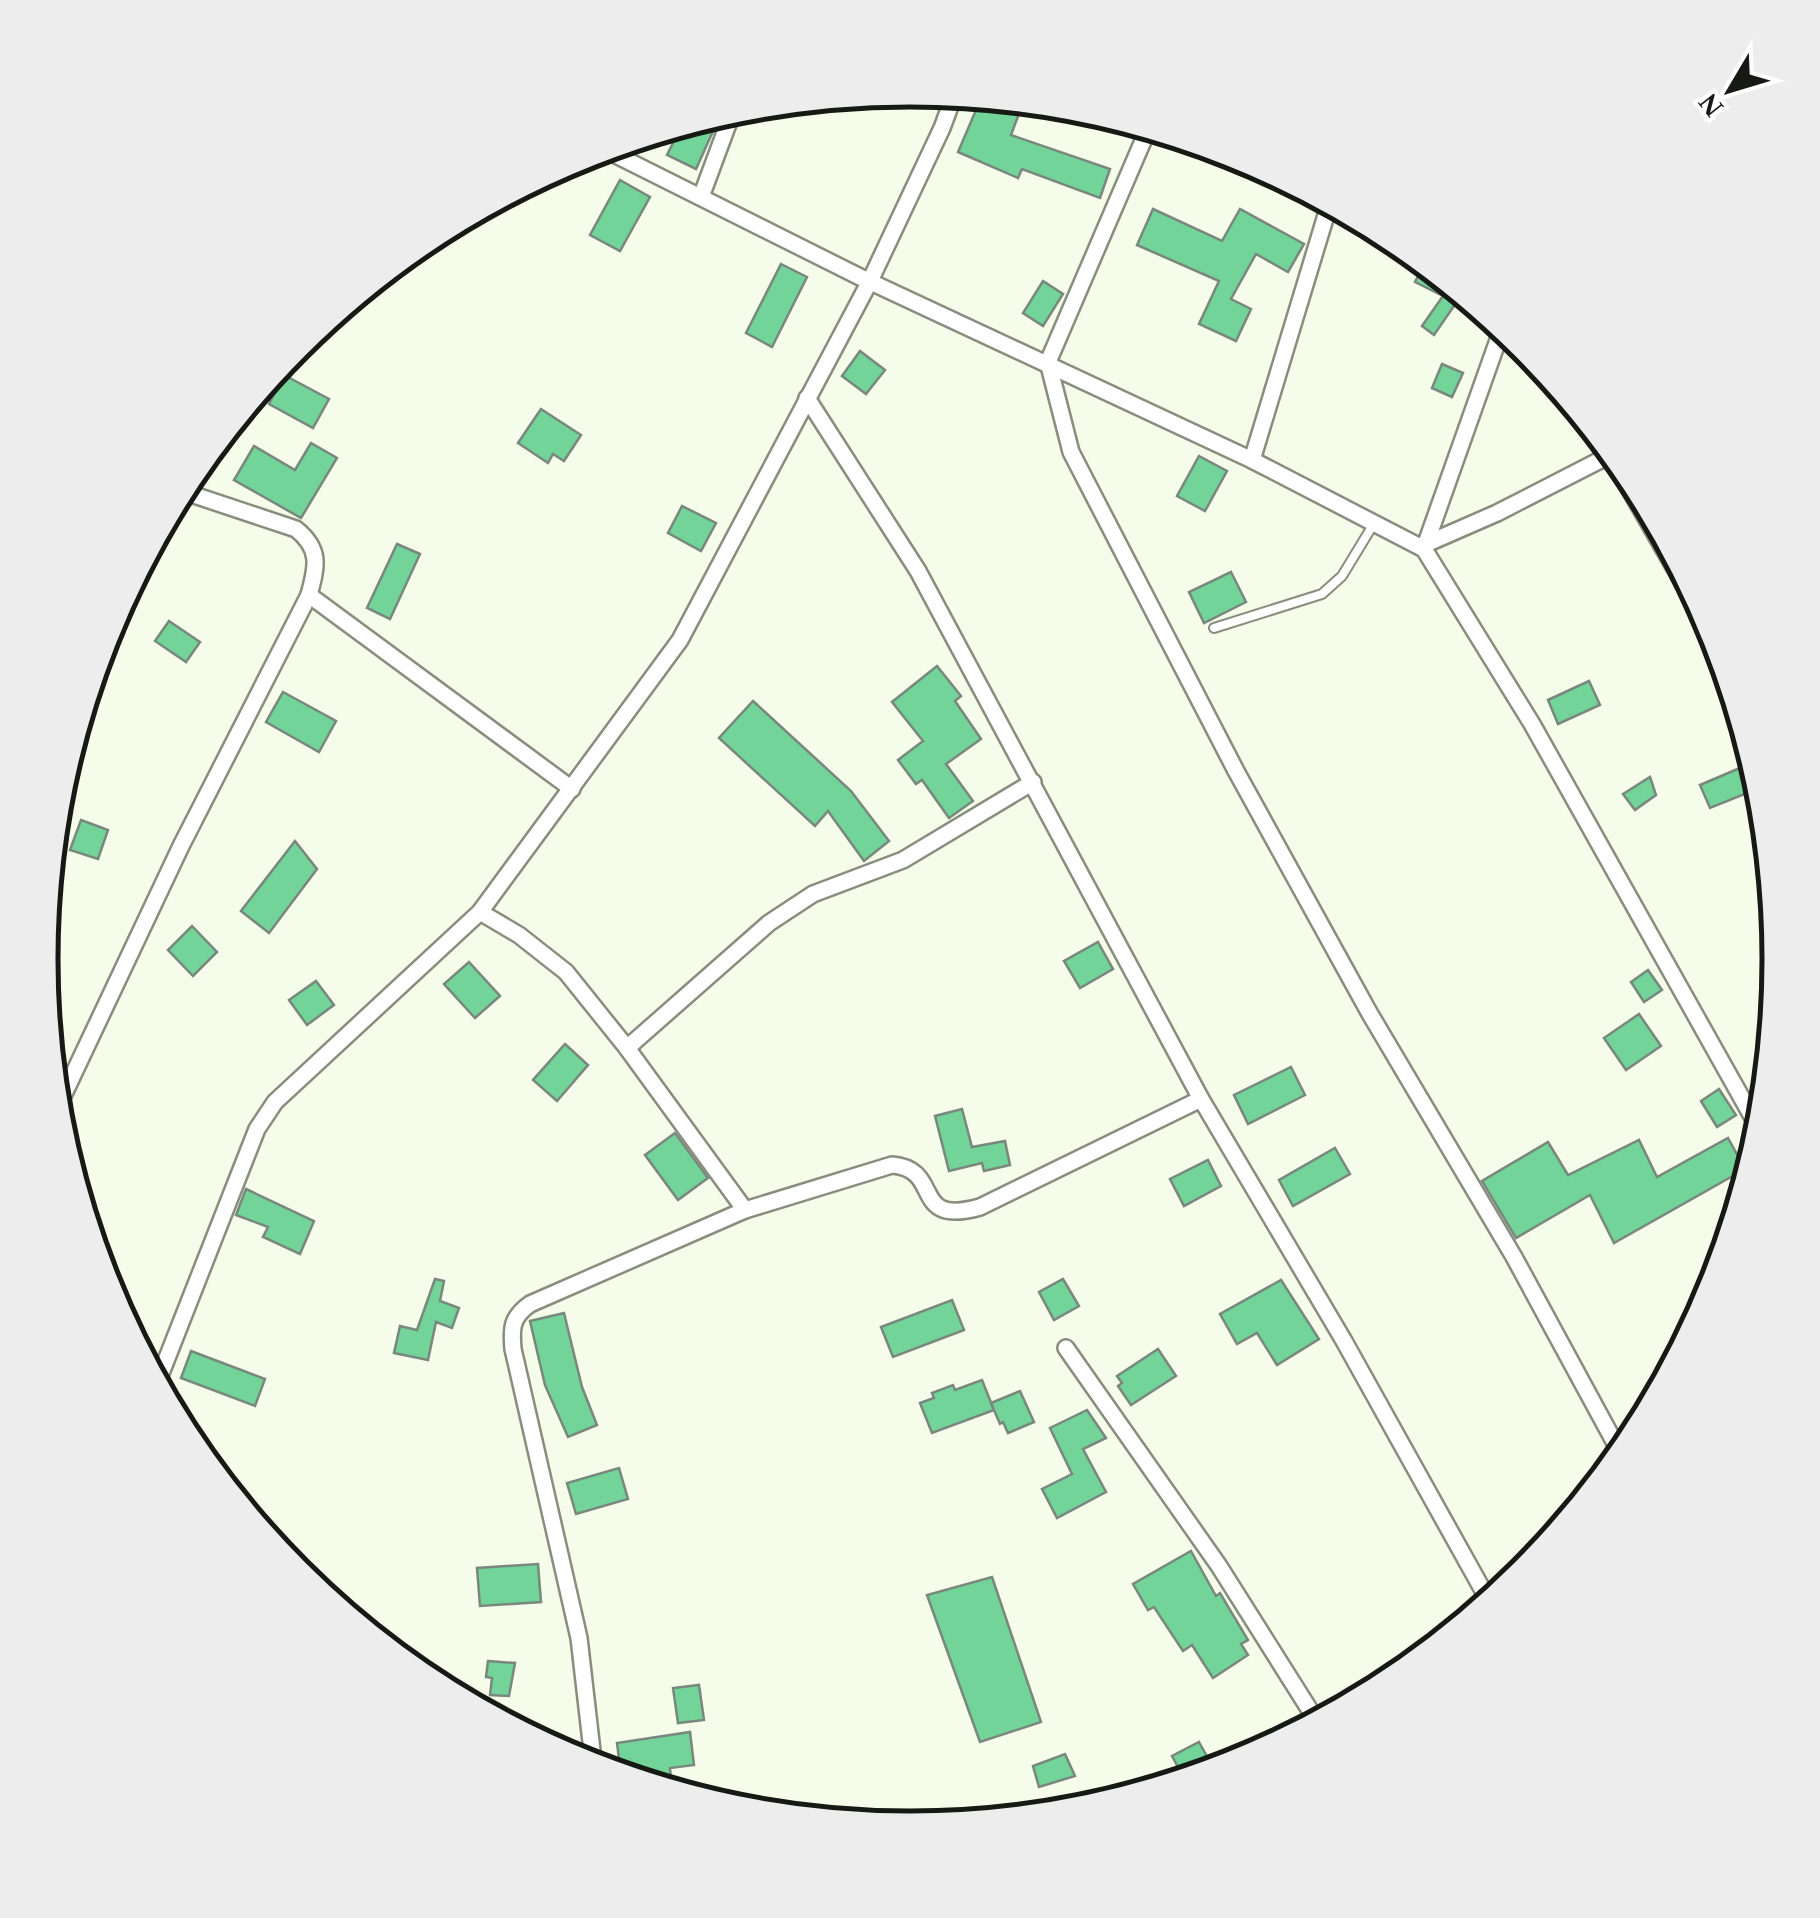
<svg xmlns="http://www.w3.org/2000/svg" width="1820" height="1918" font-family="'Times New Roman',serif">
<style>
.building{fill:#73d499;stroke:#78887d;stroke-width:2.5}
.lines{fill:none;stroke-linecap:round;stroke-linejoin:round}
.lane-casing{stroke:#888e7e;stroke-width:12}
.street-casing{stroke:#888e7e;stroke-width:20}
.lane{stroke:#fff;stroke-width:8}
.street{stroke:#fff;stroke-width:15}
.rim{fill:none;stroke:#171a14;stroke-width:5}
</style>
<rect width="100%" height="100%" fill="#f5fcea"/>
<g class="building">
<path d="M982,96L1024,100L1011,135L1110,169L1100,198L1022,169L1018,178L958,152Z"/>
<path d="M696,119L714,129L696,169L667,155L683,123Z"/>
<path d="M620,180L650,197L620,251L590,235Z"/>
<path d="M1153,209L1222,241L1240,209L1304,244L1288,272L1256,254L1231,299L1251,309L1236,341L1199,324L1219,281L1137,245Z"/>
<path d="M1425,262L1483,309L1480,315L1456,303L1434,335L1422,326L1443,296L1415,282Z"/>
<path d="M781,264L807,277L772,347L746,333Z"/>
<path d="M1043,281L1063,294L1043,326L1023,313Z"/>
<path d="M860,351L885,370L866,394L842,376Z"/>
<path d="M1442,364L1463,373L1452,397L1432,388Z"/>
<path d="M284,375L329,399L313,428L269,404Z"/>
<path d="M541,409L581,435L564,461L553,454L548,463L518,443Z"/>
<path d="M311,443L337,458L301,518L234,480L254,446L295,470Z"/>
<path d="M1199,456L1227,471L1205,511L1177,496Z"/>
<path d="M682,506L716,523L701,551L668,533Z"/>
<path d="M397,544L420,554L390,619L367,608Z"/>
<path d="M1231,572L1246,602L1204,623L1189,592Z"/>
<path d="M169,621L200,642L186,662L155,641Z"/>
<path d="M937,666L961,696L955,701L981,739L946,764L973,801L949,818L922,780L916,784L898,760L923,741L892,702Z"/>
<path d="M1589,681L1600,705L1558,724L1548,700Z"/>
<path d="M283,692L336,721L319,752L266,722Z"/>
<path d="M753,701L851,791L889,841L864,861L828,811L815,826L719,738Z"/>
<path d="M1747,765L1757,789L1710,808L1700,785Z"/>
<path d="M1650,777L1656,795L1635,810L1623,794Z"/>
<path d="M81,820L108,830L98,859L70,850Z"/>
<path d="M295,841L317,869L269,933L241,911Z"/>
<path d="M192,926L217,952L193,976L168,950Z"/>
<path d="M1098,942L1113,969L1080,988L1064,961Z"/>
<path d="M469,962L500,996L475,1018L444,984Z"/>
<path d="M1648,970L1662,990L1644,1002L1631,982Z"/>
<path d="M316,981L334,1005L307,1025L289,1000Z"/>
<path d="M1639,1014L1661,1046L1626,1070L1604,1038Z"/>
<path d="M565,1044L588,1065L557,1101L533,1080Z"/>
<path d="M1291,1067L1305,1095L1248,1124L1234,1095Z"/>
<path d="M1719,1089L1736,1115L1717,1127L1701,1101Z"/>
<path d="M962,1109L972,1147L1005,1141L1010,1165L984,1171L982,1163L949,1171L935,1116Z"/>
<path d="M675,1133L708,1178L678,1200L645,1155Z"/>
<path d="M1728,1138L1745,1169L1614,1243L1590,1195L1516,1238L1482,1181L1548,1142L1568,1175L1639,1140L1657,1177Z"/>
<path d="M1335,1148L1350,1174L1293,1206L1279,1180Z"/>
<path d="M1208,1160L1221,1186L1184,1206L1170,1179Z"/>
<path d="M246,1189L314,1221L300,1254L263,1237L268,1227L236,1215Z"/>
<path d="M435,1279L444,1281L440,1301L459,1308L452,1328L436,1322L428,1360L394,1353L400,1326L417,1330Z"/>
<path d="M1063,1279L1079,1306L1054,1320L1039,1292Z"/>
<path d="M1281,1280L1319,1339L1277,1365L1257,1333L1237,1344L1220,1314Z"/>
<path d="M952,1300L964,1330L893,1357L881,1327Z"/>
<path d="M564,1313L582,1387L597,1425L568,1437L545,1385L530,1321Z"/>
<path d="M1158,1349L1176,1376L1131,1405L1118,1386L1122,1383L1117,1376Z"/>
<path d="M191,1351L265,1379L255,1406L181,1378Z"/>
<path d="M982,1380L994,1410L932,1433L920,1403L934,1398L932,1393L953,1385L955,1390Z"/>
<path d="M1020,1391L1034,1422L1008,1433L1003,1422L1000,1424L991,1403Z"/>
<path d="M1087,1410L1106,1438L1083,1449L1106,1492L1057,1518L1042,1489L1072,1474L1050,1428Z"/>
<path d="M619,1468L628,1499L576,1514L567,1483Z"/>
<path d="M1191,1551L1216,1596L1220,1593L1248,1640L1241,1644L1248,1655L1213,1678L1192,1645L1183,1651L1154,1607L1148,1610L1133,1584Z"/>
<path d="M538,1564L541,1602L480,1606L477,1568Z"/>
<path d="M992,1577L1041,1722L980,1742L927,1595Z"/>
<path d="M488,1661L515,1663L509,1696L490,1695L492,1678L486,1677Z"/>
<path d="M699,1685L704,1720L678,1723L673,1688Z"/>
<path d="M690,1732L694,1765L670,1768L671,1778L642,1782L638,1781L637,1773L621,1775L617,1743Z"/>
<path d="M1199,1742L1215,1771L1185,1780L1172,1756Z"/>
<path d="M1065,1754L1075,1776L1039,1787L1033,1766Z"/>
</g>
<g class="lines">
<g class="lane-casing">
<path id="lane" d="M1214,628L1322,594L1342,576L1373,525"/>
</g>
<g class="street-casing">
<g id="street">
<path d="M1149,127L1048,362L1071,452L1236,771L1370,1014L1514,1257L1622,1456"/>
<path d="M602,148L860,277L1252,460L1424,549L1532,724L1762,1134"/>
<path d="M701,197L734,108"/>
<path d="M807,398L918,571L1201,1099L1344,1341L1490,1603"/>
<path d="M1610,455L1720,647"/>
<path d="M1252,460L1330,202"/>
<path d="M1426,544L1497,513L1614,453"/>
<path d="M1424,549L1503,326"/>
<path d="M309,595L572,789"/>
<path d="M480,912L519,935L566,972L627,1048L745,1210"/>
<path d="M627,1048L769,923L813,894L903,860L1033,782"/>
<path d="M55,1113L181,846L309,595C317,566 321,549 296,529L179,490"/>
<path d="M1066,1348L1219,1566L1318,1723"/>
<path d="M156,1386L257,1129L275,1102L480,912L680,640L870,281L942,128L955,93"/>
<path d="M594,1768L579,1638L513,1349C511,1327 512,1317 530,1304L745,1210L892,1165C944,1169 909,1227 980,1207L1201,1099"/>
</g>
</g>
<use href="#lane" class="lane"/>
<use href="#street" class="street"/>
</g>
<path d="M0 0H1820V1918H0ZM58 959a852 852 0 1 1 1704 0a852 852 0 1 1-1704 0Z" fill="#ecedec" fill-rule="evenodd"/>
<path class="rim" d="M58 959a852 852 0 1 1 1704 0a852 852 0 1 1-1704 0Z"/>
<g transform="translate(1730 90) rotate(232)" stroke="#ffffff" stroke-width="8" paint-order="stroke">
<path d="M0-8L18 38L0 25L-18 38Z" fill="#171a14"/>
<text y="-15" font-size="28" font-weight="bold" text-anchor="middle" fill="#171a14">N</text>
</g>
</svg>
